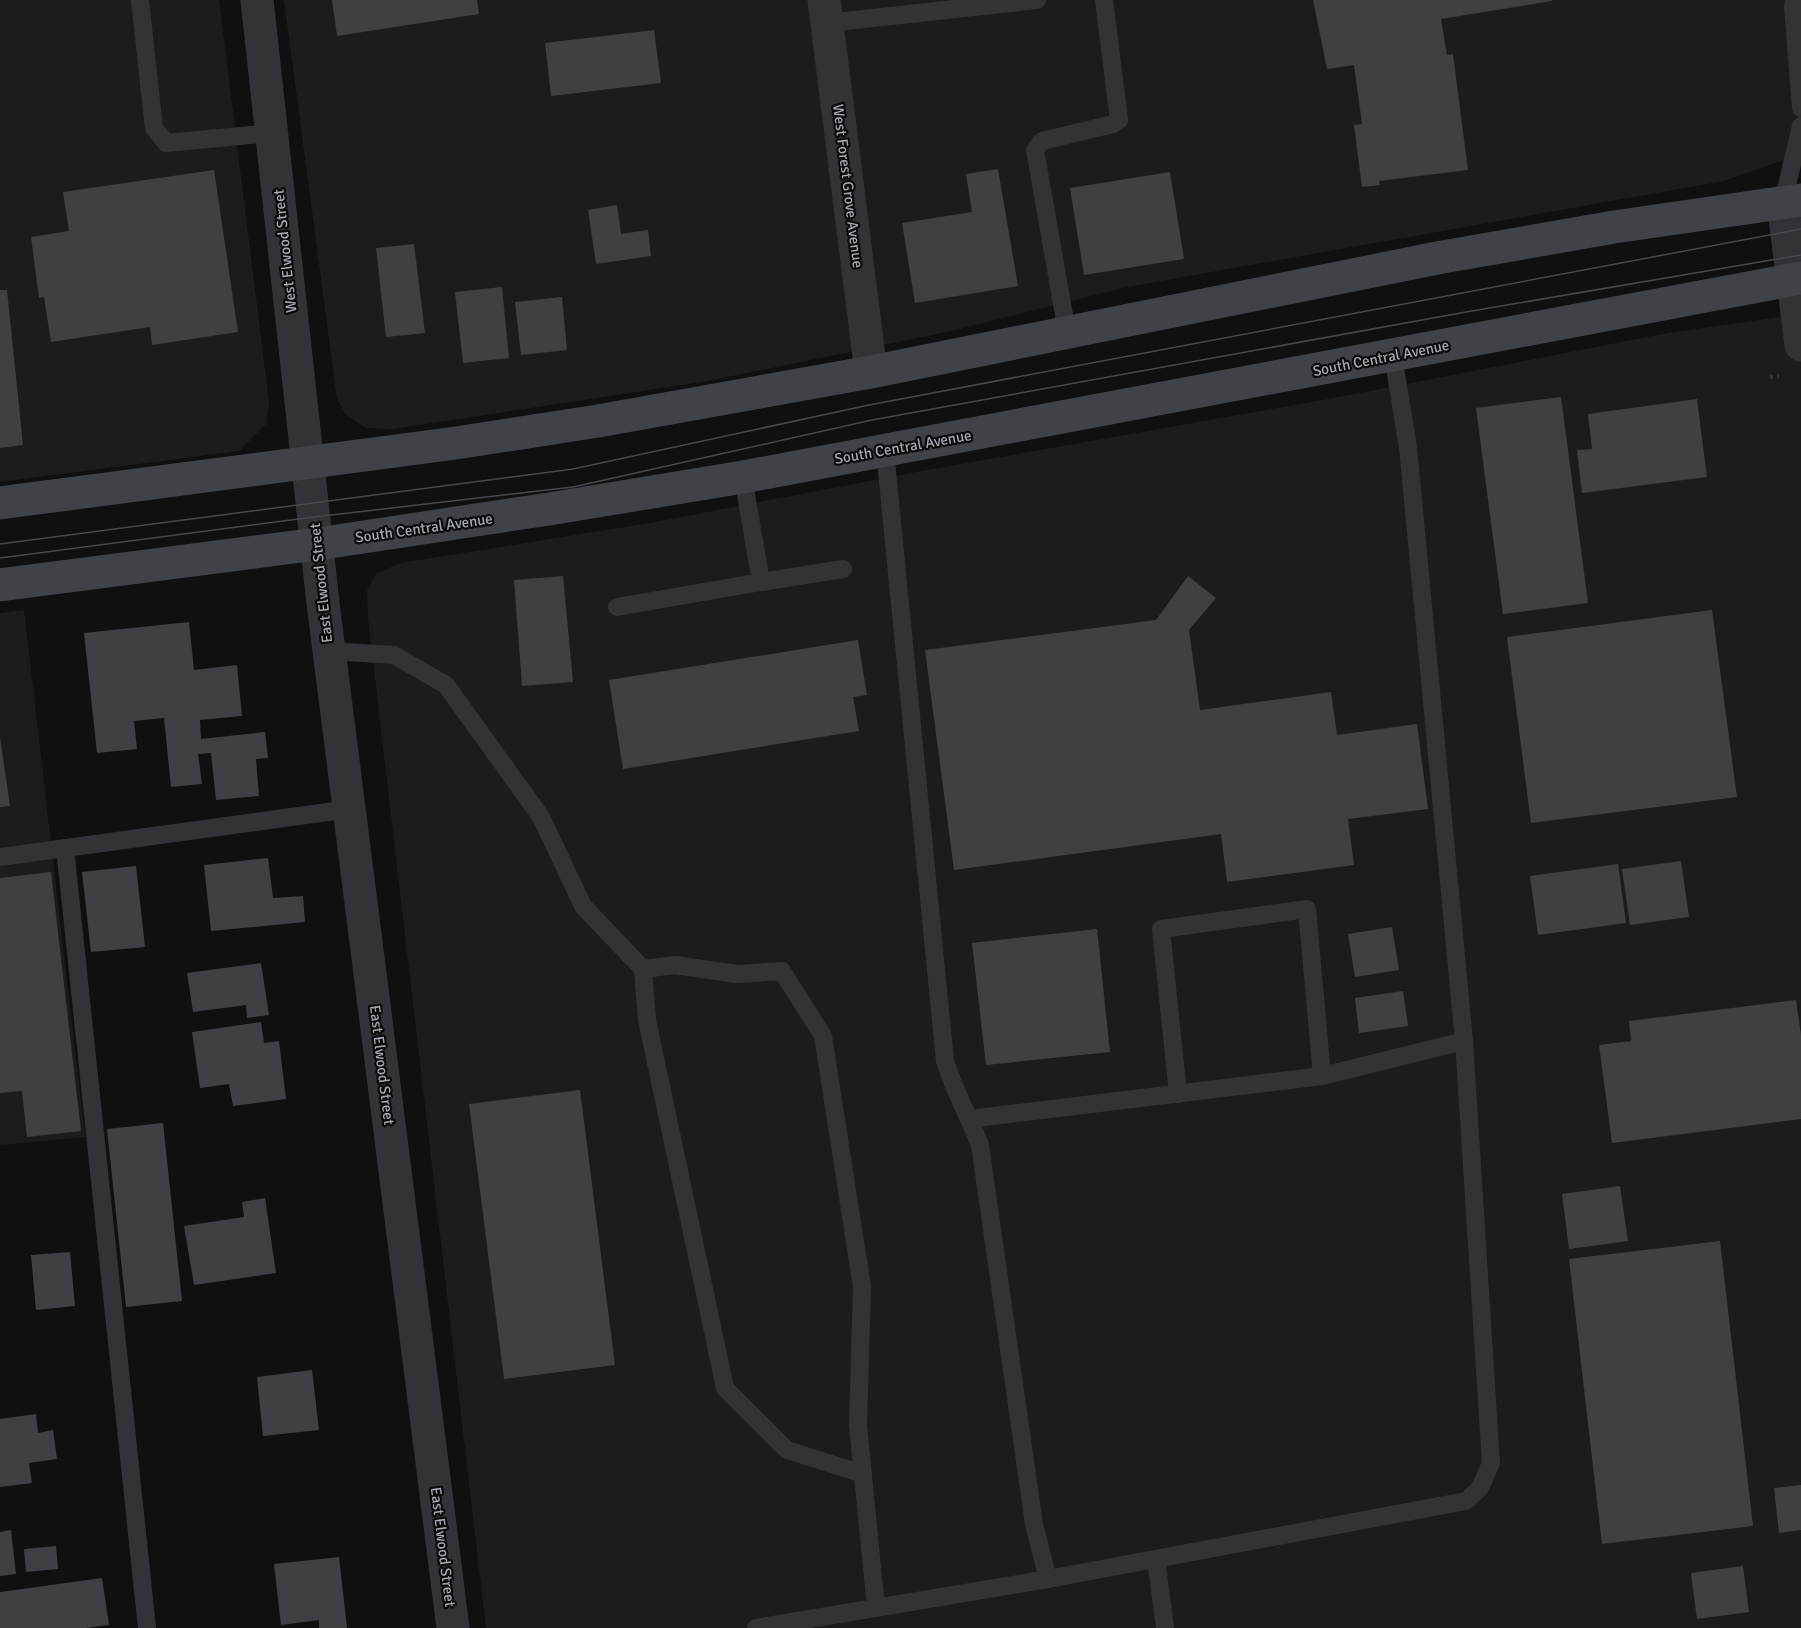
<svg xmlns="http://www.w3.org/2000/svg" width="1801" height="1628" font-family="Signika,sans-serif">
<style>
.built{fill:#1c1c1e}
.building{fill:#3f4044}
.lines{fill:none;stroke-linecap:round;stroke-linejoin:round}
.path{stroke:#373a3d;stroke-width:4;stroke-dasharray:3 4.5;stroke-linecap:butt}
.service{stroke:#313336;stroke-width:18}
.minor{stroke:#313336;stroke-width:33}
.tertiary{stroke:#313336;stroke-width:33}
.secondary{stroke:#3f4246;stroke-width:33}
.tram{stroke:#46494e;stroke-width:1.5}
.labels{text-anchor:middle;stroke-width:4.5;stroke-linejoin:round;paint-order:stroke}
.street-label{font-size:15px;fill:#a1a9b3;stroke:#0b0b0c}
</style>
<rect width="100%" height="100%" fill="#101011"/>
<g class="built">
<path d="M0,0H219L269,402L266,424L239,451L0,482Z"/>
<path d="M284,0H1801V154L1724,181L1127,287L951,331L708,381L393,429L366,428L346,415L337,399Z"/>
<path d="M1801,314V1628H486L368,618L367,591L376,574L400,563L650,523L927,470L1334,398L1668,333Z"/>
<path d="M24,610L85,1137L0,1145V613Z"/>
</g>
<g class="building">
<path d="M332,0H477L479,14L337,36Z"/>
<path d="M1313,0H1552V1L1441,19L1447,55L1453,54L1468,170L1379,181L1380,185L1362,187L1354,125L1362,124L1354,65L1327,69Z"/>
<path d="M654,30L661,83L551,96L545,43Z"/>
<path d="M998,169L1018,286L915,303L902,223L972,212L966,174Z"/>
<path d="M214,170L238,332L152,345L150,327L51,342L44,297L39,298L31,237L69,231L63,192Z"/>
<path d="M1170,172L1184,259L1084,275L1070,188Z"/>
<path d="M617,205L621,234L648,230L651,256L596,264L588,210Z"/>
<path d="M414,244L425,333L386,337L376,248Z"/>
<path d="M502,287L509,358L463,363L455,292Z"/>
<path d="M0,290H7L23,445L0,448Z"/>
<path d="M562,297L567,350L521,355L515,302Z"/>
<path d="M1561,397L1588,603L1503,614L1476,408Z"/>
<path d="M1697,399L1707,477L1582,493L1577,450L1592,449L1588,414Z"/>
<path d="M563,576L573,682L522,686L514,580Z"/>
<path d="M1188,576L1216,598L1189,630L1200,710L1331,692L1337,735L1417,724L1428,809L1348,819L1354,865L1227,882L1221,834L954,870L925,650L1156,620Z"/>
<path d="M1712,610L1737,797L1531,823L1507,637Z"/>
<path d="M189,622L194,670L237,665L242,716L200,720L201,739L265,732L268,758L256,759L259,796L216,800L211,753L198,754L202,784L171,787L164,718L134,721L137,749L97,753L84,633Z"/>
<path d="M858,640L867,695L853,697L859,731L623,769L609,680Z"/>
<path d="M0,737L10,806L0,807Z"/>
<path d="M268,858L273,898L303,896L305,922L211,931L204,865Z"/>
<path d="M1681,861L1689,917L1630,925L1622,869Z"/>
<path d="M1618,864L1626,923L1538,935L1530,876Z"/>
<path d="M136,866L145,947L91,952L82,872Z"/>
<path d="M51,872L81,1131L27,1137L22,1091L0,1093V878Z"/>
<path d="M1392,927L1399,970L1355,977L1348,934Z"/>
<path d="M1097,929L1110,1052L986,1065L972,943Z"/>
<path d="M261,963L269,1015L247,1018L246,1005L193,1012L187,973Z"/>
<path d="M1403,991L1408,1026L1359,1033L1355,998Z"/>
<path d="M1796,1000L1801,1035V1119L1612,1143L1599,1045L1631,1041L1629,1021Z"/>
<path d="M261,1022L264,1043L279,1041L286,1099L233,1106L229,1084L200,1088L192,1032Z"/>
<path d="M580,1090L615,1365L504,1379L469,1104Z"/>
<path d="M163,1123L182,1301L126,1307L107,1129Z"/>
<path d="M1620,1186L1628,1241L1569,1249L1562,1194Z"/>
<path d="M265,1198L276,1273L194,1285L184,1226L244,1217L242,1202Z"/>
<path d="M1720,1241L1753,1526L1602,1544L1569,1259Z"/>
<path d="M70,1252L75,1306L36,1310L31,1255Z"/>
<path d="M312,1370L319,1430L263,1436L257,1377Z"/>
<path d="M36,1414L38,1433L53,1430L57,1459L29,1463L32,1483L0,1487V1419Z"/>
<path d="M1801,1485V1530L1779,1533L1774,1488Z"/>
<path d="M11,1530L16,1574L0,1576V1532Z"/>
<path d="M56,1546L58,1569L26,1572L24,1549Z"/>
<path d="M339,1557L347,1628H319V1620L281,1625L274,1564Z"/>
<path d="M1743,1566L1749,1612L1697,1619L1691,1573Z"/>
<path d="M102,1578L109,1625L86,1628H0V1592Z"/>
</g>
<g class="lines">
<path class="path" d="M1770,377L1779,376"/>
<g class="service">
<path d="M140,0L154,128L166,143L272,133"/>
<path d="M1794,0L1793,6L1801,108"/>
<path d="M827,23L1037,0"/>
<path d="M1783,202L1801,126"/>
<path d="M1067,332L1035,150L1042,141L1113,124L1119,120L1104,0"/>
<path d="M1393,356L1408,447L1464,1041"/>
<path d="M885,451L945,1061C954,1090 969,1117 980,1145L1034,1524L1048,1579L1466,1501L1480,1488L1491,1463L1464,1041L1322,1076L969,1119"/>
<path d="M743,477L761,582L843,569"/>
<path d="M617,607L761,582"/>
<path d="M329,651L394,655L446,685L541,817L583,906L643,969"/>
<path d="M65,848L147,1628"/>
<path d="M0,857L350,809"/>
<path d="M1178,1094L1161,929L1307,909L1322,1076"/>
<path d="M863,1474L787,1450L725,1388L647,1020L643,969L675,965L737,974L782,971L823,1036L862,1287L858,1425L876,1608"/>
<path d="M1156,1559L1165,1628"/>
<path d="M756,1628L1048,1579"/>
</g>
<g class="minor">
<path d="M824,0L871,372"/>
<path d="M1783,202L1801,345"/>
</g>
<path class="tertiary" d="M257,0L323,603L453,1628"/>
<g class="secondary">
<path d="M0,503L456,443L598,421L871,372L1437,258L1614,227L1801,200"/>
<path d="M0,585L317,544L549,509L743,477L1801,278"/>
</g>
<g class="tram">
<path d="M0,544L573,469L869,405L1801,229"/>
<path d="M0,558L314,517L573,487L872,420L1466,312L1801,255"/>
</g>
</g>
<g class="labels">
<g class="street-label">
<text transform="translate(848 186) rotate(83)" y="5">West Forest Grove Avenue</text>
<text transform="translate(285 251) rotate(-96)" y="5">West Elwood Street</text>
<text transform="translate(1381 358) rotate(-11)" y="5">South Central Avenue</text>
<text transform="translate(903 447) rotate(-10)" y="5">South Central Avenue</text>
<text transform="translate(424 528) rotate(-8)" y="5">South Central Avenue</text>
<text transform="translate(321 583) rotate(-96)" y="5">East Elwood Street</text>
<text transform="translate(382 1065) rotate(83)" y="5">East Elwood Street</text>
<text transform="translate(443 1547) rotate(83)" y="5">East Elwood Street</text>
</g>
</g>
</svg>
